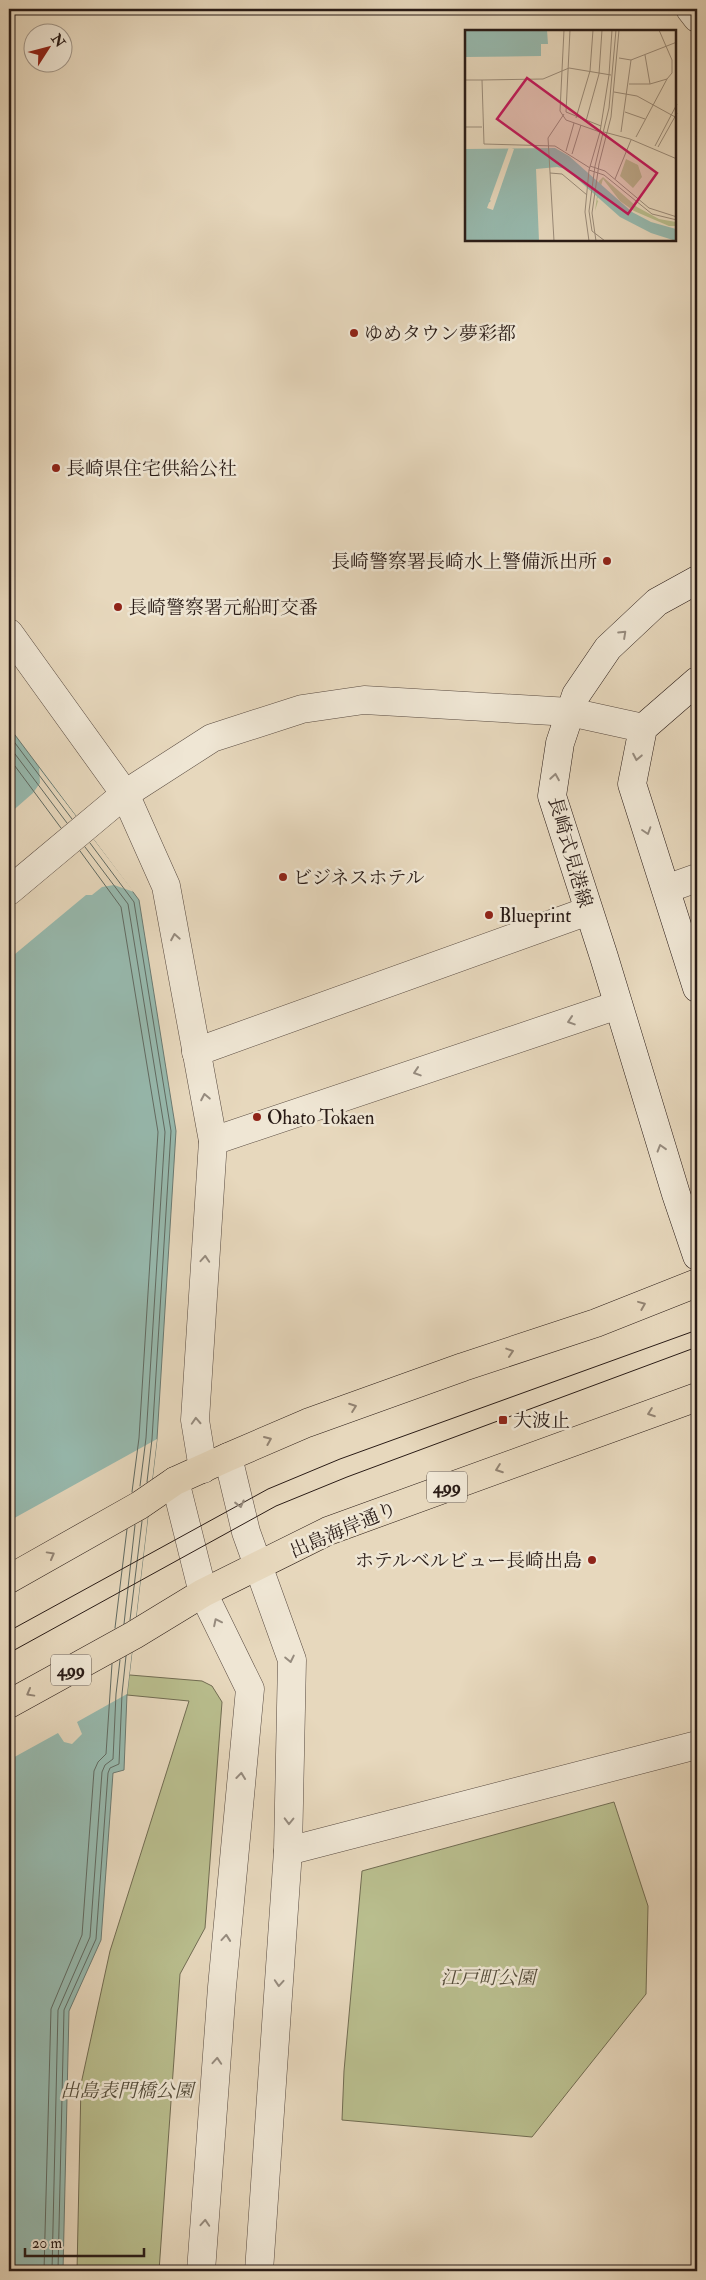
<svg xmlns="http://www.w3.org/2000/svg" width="706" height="2280" font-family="'IM FELL Double Pica','Noto Serif JP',serif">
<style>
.green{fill:#b9be8e;stroke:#716c52}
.water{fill:#97baaf;stroke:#6b7a72}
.pier{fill:#e7d8bd}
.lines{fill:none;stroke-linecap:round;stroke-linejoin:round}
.shore{stroke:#606a62;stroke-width:1}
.minor-casing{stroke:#584a40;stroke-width:29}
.tertiary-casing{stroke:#584a40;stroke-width:29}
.secondary-casing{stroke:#291b16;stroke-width:29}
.trunk-casing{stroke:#291b16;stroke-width:29}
.minor{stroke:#efe6d4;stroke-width:28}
.tertiary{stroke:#efe6d4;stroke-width:28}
.secondary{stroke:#efe6d4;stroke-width:28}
.trunk{stroke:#e7d8bd;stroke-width:28}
.tram{stroke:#291b16;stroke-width:1}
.oneway{stroke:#968b7e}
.oneway2{stroke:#928372}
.poi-dot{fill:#8f2418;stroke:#efe6d4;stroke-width:2}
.labels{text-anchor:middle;stroke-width:5;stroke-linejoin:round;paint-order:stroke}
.shield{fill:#efe6d4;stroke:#64584f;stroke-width:1}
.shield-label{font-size:18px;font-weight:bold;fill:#291b16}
.poi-label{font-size:19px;fill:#291b16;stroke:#efe6d4;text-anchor:start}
.street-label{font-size:19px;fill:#291b16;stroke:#efe6d4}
.park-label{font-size:19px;font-style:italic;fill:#544c3a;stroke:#efe6d4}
.inset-river{fill:none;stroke:#97baaf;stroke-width:2.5}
.inset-road{fill:none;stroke:#9b8c7a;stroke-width:1}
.view{fill:#c2185b;fill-opacity:0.15;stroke:#c2185b;stroke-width:2.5}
.inset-edge{fill:none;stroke:#291b16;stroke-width:2.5}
</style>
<rect width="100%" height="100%" fill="#e7d8bd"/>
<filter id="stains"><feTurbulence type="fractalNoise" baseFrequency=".004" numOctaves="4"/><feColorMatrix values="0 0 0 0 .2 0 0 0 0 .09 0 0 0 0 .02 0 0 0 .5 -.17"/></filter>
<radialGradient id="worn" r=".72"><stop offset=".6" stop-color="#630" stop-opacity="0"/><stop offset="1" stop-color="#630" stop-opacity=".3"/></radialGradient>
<g class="green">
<path d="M130,1675L202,1681L212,1686L222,1702L205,1928L180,1974L159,2271H77L81,2084L110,1951L189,1701L127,1695L9,1741Z"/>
<path d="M614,1802L648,1906L646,1994L532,2137L342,2120L344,2071L362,1871Z"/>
</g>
<path class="water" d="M9,727L139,900L176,1131L157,1439L127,1694L124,1770L113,1773L101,1940L69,2011L63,2271H9Z"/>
<g class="pier">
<path d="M39,768L134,892L114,885L102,887L92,895H86L9,959V814L33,793L40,783Z"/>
<path d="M157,1439L127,1694L77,1722L82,1734L72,1744L64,1742L58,1733L9,1760V1521Z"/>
</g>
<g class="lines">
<g class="shore">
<path d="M9,735L72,819"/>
<path d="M9,746L67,823"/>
<path d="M9,758L61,828"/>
<path d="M90,843L134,902L171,1131L152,1439L147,1482"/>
<path d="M85,847L128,904L165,1132L146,1438L140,1486"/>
<path d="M80,851L121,907L158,1132L139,1438L132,1492"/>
<path d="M130,1620L142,1521"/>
<path d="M124,1624L135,1525"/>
<path d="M115,1628L127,1529"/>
<path d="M44,2271L51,2009L82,1935L94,1771L98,1762L106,1754L112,1664"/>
<path d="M52,2271L58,2010L90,1937L102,1772L105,1765L113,1759L116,1694L120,1660"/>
<path d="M58,2271L64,2010L96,1939L108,1773L110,1768L119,1764L122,1694L126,1656"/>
</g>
<g class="minor-casing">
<g id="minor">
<path d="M125,794L166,886L213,1141L195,1420L203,1469"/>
<path d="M666,889L697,878"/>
<path d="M196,1052L588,911"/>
<path d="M213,1141L618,1005"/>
</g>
</g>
<g class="tertiary-casing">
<g id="tertiary">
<path d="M690,9L697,18"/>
<path d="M9,633L125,794"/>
<path d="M9,891L125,794L212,738L302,709L364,700L570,712L643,728"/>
<path d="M228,1457L246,1532L292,1660L288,1851L259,2271"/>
<path d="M175,1481L203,1593L250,1689L222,1987L201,2271"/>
<path d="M288,1851L697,1745"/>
</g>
</g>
<g class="secondary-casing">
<g id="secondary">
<path d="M697,580L657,602L608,648L576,695L560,743L552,796L604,957L676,1194L697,1256"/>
<path d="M697,681L643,728L632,784L697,988"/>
</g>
</g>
<g class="trunk-casing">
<g id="trunk">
<path d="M9,1579L140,1505L175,1481L228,1457L307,1423L463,1367L596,1323L697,1283"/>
<path d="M9,1704L134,1635L203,1593L328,1531L697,1397"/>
</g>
</g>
<use href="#minor" class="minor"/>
<use href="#tertiary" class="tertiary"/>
<use href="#secondary" class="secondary"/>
<use href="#trunk" class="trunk"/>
<g class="tram">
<path d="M9,1631L268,1489L340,1459L697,1330"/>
<path d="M9,1653L276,1506L347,1477L697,1347"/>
</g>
</g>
<defs><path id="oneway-chevron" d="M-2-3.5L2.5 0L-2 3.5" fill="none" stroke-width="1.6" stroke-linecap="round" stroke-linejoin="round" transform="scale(1.25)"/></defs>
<g class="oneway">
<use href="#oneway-chevron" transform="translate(623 634) rotate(-43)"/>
<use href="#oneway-chevron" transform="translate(637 757) rotate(101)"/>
<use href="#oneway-chevron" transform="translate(555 777) rotate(-81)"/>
<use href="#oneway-chevron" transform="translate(647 831) rotate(72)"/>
<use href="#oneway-chevron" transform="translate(175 937) rotate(-100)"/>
<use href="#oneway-chevron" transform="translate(571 1021) rotate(162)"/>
<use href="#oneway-chevron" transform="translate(417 1072) rotate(162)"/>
<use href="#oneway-chevron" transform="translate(205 1097) rotate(-101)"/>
<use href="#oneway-chevron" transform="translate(661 1148) rotate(-107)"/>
<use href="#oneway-chevron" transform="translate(205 1259) rotate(-86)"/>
<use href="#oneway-chevron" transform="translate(196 1421) rotate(-93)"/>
<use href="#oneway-chevron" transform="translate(240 1504) rotate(76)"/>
<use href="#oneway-chevron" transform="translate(217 1622) rotate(-116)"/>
<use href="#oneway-chevron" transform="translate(290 1659) rotate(78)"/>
<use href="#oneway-chevron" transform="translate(241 1776) rotate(-84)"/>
<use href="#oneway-chevron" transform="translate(289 1821) rotate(91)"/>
<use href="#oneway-chevron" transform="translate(226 1938) rotate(-85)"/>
<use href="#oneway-chevron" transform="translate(279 1983) rotate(94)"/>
<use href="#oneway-chevron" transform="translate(217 2061) rotate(-86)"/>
<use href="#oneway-chevron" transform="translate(205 2223) rotate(-86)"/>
</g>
<g class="oneway2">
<use href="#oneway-chevron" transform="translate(642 1305) rotate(-22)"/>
<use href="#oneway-chevron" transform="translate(510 1352) rotate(-18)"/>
<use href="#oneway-chevron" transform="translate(353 1407) rotate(-20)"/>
<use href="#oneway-chevron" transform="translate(651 1413) rotate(160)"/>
<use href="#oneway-chevron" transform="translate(268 1440) rotate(-23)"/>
<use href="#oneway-chevron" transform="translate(499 1469) rotate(160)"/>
<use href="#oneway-chevron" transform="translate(51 1555) rotate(-29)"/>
<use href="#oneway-chevron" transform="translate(30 1693) rotate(151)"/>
</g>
<g class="poi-dot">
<circle cx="354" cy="333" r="5"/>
<circle cx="56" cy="468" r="5"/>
<circle cx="607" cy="561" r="5"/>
<circle cx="118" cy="607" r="5"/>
<circle cx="283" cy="877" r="5"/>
<circle cx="489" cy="915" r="5"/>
<circle cx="257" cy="1117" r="5"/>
<rect x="498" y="1415" width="10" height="10" rx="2.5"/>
<circle cx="592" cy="1560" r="5"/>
</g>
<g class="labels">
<g class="shield">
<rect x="427" y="1471.5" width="40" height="31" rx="4"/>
<rect x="51" y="1654.5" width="40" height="31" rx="4"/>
</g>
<g class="shield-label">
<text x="447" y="1493">499</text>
<text x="71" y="1676">499</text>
</g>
<g class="poi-label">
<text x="364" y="340">ゆめタウン夢彩都</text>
<text x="66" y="475">長崎県住宅供給公社</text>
<text x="597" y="568" text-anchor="end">長崎警察署長崎水上警備派出所</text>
<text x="128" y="614">長崎警察署元船町交番</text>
<text x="293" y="884">ビジネスホテル</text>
<text x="499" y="922">Blueprint</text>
<text x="267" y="1124">Ohato Tokaen</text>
<text x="513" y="1427">大波止</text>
<text x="582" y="1567" text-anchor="end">ホテルベルビュー長崎出島</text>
</g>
<g class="street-label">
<text transform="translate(571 852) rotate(74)" y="7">長崎式見港線</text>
<text transform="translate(343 1529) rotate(-23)" y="7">出島海岸通り</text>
</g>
<g class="park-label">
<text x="488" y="1984">江戸町公園</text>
<text x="127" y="2097">出島表門橋公園</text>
</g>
</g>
<g transform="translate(465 30)">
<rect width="211" height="211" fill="#e7d8bd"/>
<path d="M161,129L173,135L177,147L168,158L155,146ZM138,147L172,177L194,189L211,192V196H204L169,181L155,171L138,149L132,170L141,178L133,171L130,181L134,151Z" fill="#b9be8e"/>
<path d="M0,0H82L83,14H76V26L0,27ZM90,118L104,126L167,182L186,192L211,199V211L186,203L155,187L101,139L92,137L71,139L74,211H0V119Z" fill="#97baaf"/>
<path d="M44,117L49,119L28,180L22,178Z" fill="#e7d8bd"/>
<path class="inset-river" d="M0,192L25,170M11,211L41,192L48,172L46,163L38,153"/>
<path class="inset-road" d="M99,0L95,81L101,90L135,102M105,0L101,82L136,96M180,25L185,54M154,28L166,30L212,12M0,50H17M164,54H185L202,49L207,43V30L194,0M149,62L172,66L212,88M160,82L180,89M111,88L125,41L128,0M121,91L134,44L137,0M0,97H17M139,102L165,109L212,129M156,102L166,30M171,107L202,49M190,116L212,74M193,117L212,83M101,121L109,93M107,124L116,95M125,136L140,141L184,178L212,187M125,138L90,116L19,114L17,50L78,49L104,38L146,45M124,140L139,145L187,184L212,190M85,143L97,144L122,165M150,149L166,110M89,211L83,108L99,84M124,211L120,182L124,140L135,102L144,45L147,0M131,211L127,183L134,134L146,87L154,0M140,211L127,201L124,181L130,136L144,78L151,0"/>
<path class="view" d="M62,48L192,143L163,184L32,89Z"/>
<rect width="211" height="211" class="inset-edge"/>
</g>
<rect width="706" height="2280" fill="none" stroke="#e7d8bd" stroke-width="30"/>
<rect x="10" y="10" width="686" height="2260" fill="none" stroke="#291b16" stroke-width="2.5"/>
<rect x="15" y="15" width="676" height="2250" fill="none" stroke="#291b16"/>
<g transform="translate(48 48) rotate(54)"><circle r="24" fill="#efe6d4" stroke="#a09588"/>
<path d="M0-4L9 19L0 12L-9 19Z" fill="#8f2418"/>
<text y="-8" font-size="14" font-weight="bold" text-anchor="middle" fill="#291b16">N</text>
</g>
<path d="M25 2248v8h119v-8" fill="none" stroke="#291b16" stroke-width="2.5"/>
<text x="32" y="2248" font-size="15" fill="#291b16" stroke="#efe6d4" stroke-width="4" paint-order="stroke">20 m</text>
<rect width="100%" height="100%" filter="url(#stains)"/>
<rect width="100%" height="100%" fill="url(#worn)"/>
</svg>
